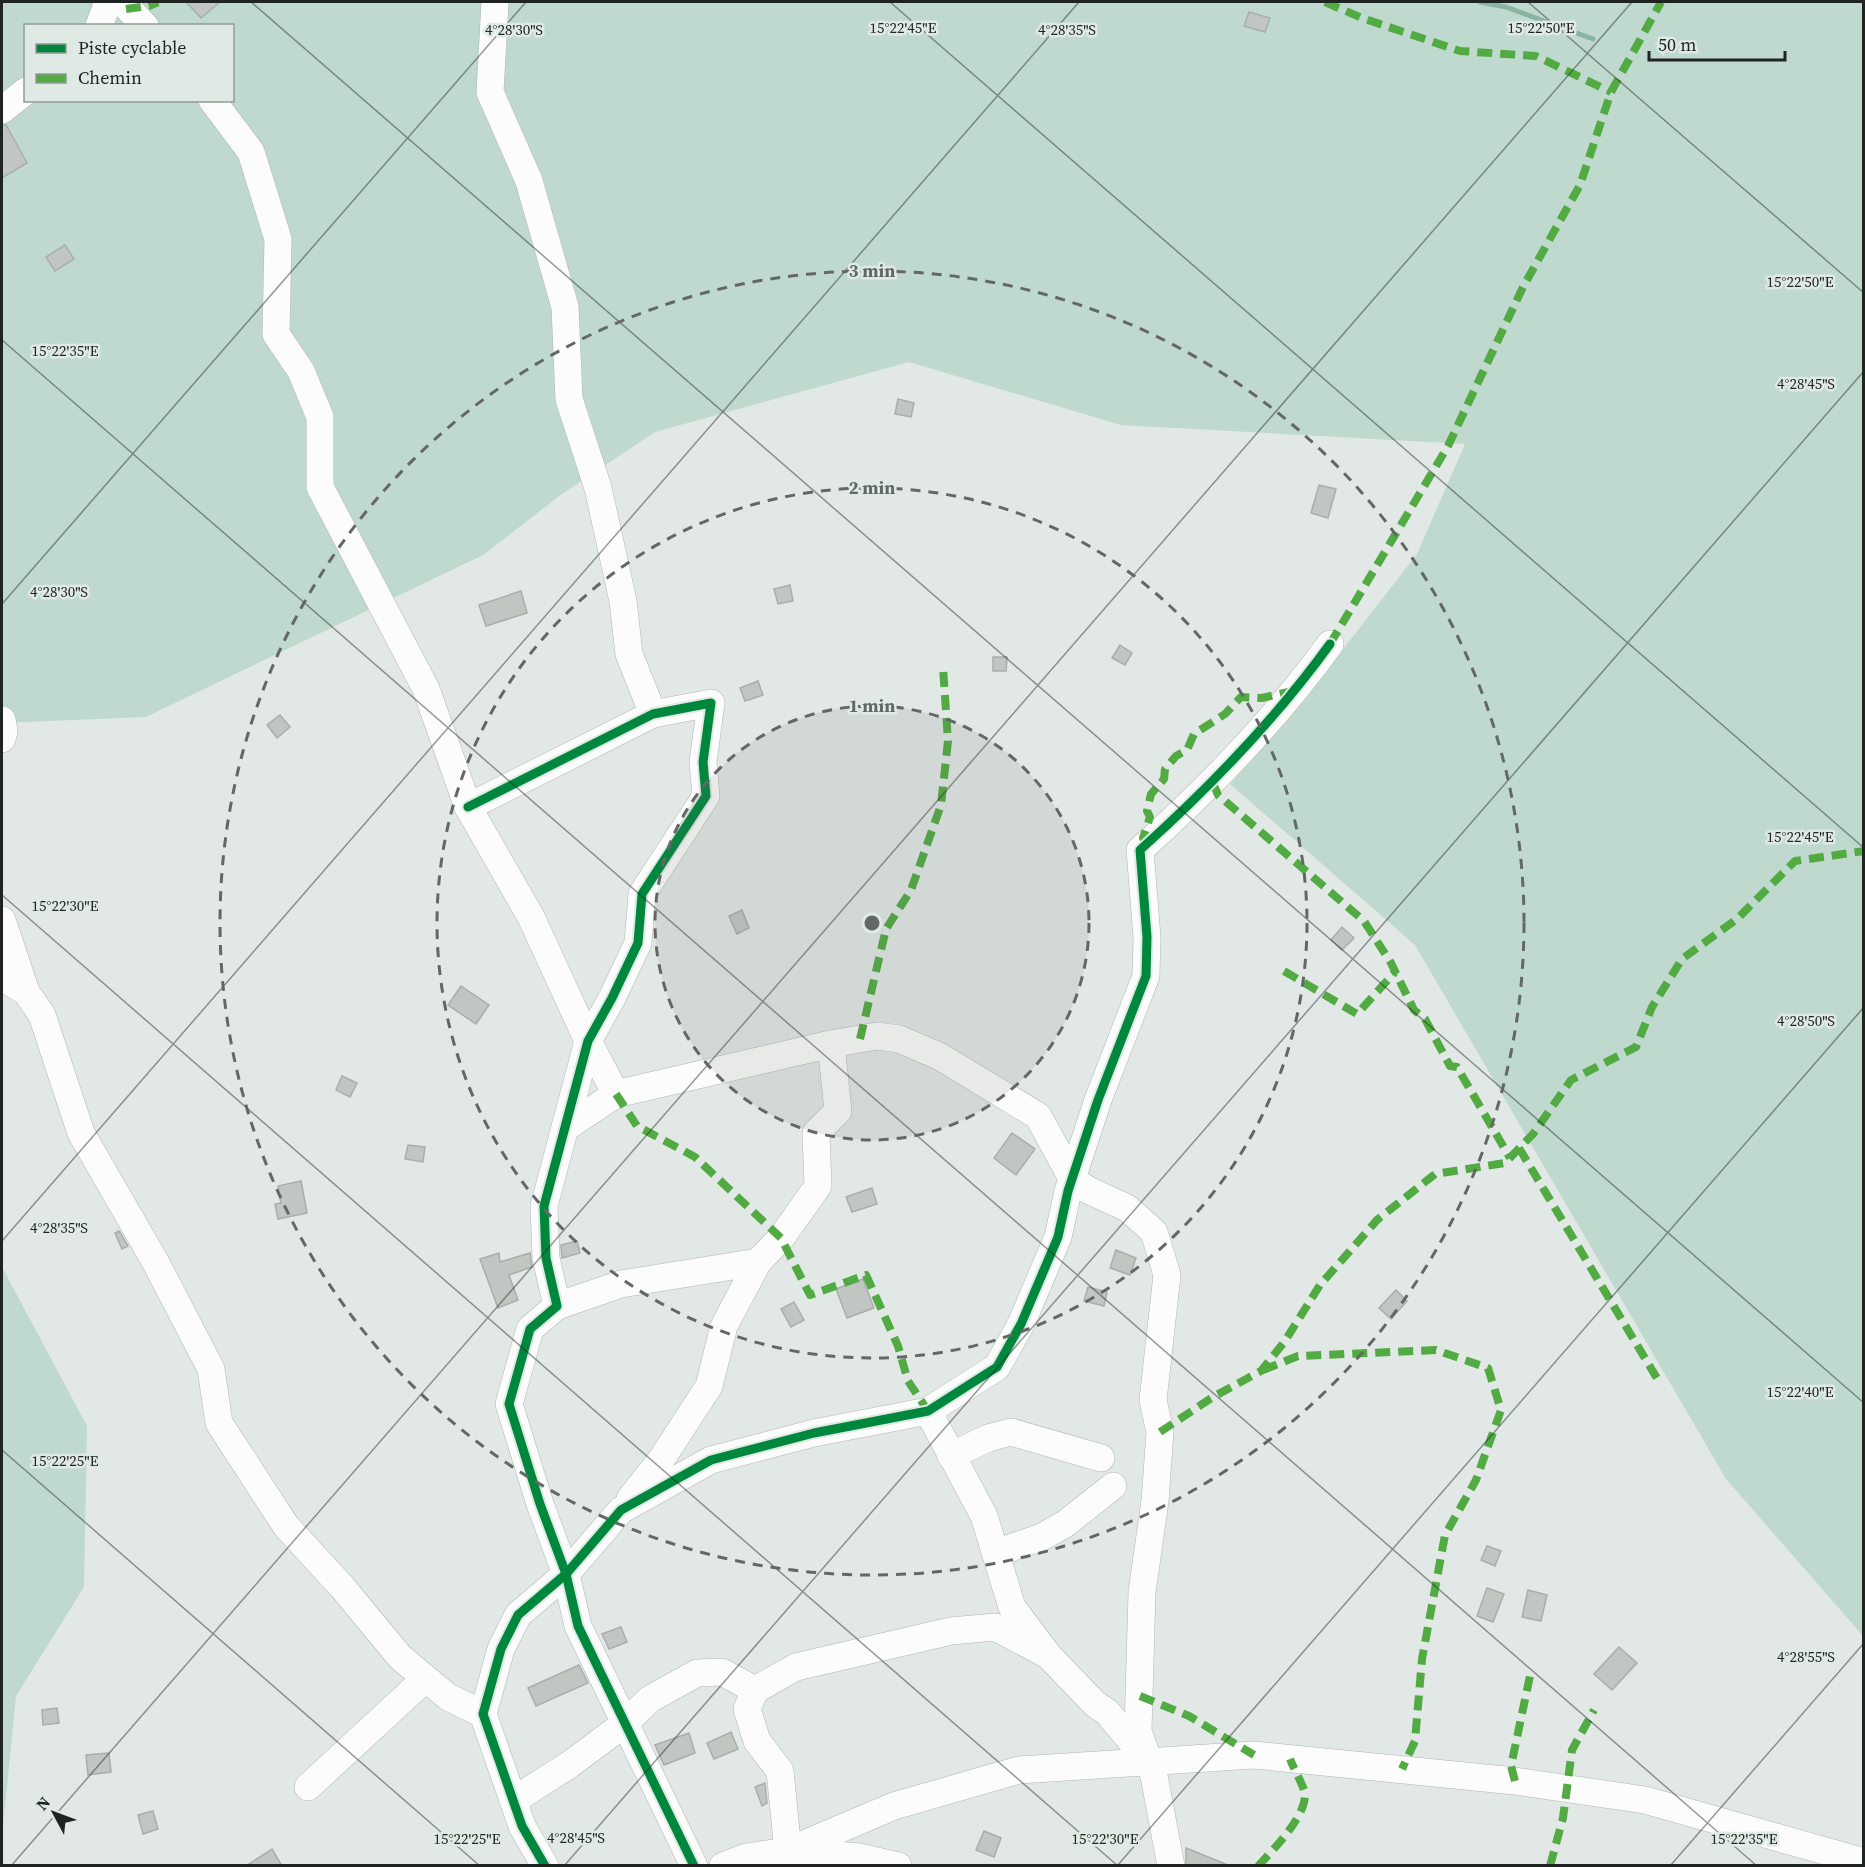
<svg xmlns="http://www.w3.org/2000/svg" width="1865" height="1867" font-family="'Source Serif 4',serif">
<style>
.green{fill:#c0d9ce;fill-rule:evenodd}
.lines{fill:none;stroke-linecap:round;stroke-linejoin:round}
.stream{stroke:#8bb5a3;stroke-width:5}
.building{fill:#c1c6c3;stroke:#a9aeac;stroke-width:1.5}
.minor-casing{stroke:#b2b6b4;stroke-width:28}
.minor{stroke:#fbfcfb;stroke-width:27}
.quiet{stroke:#52aa43;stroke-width:8;stroke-dasharray:15 8;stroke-linecap:butt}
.cycleway-casing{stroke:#e0eae5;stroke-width:13}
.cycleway{stroke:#00873e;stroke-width:9}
.ticks{fill:none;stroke:#1f2321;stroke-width:1.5;stroke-opacity:0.45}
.ring{fill:none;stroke:#636866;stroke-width:3;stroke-dasharray:10 8}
.ticks-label{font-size:15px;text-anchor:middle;fill:#1f2321;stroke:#e0eae5;stroke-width:5;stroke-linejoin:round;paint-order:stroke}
.centre{fill:#636866;stroke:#e0eae5;stroke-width:3}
.ring-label{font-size:18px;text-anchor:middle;font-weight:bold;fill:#636866;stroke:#e0eae5;stroke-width:5;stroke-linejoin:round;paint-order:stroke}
</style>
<rect width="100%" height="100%" fill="#e2e8e5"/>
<g class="green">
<path d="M2,2H1863V1636L1726,1479L1415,945L1230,784L1292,715L1417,554L1465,444L1121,425L909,362L655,432L562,494L483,555L146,717L2,723ZM26,26H232V100H26Z"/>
<path d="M2,1267L87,1426L84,1587L16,1696L2,1836Z"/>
</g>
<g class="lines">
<path class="stream" d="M1480,2L1506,7L1593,39"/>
</g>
<g class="building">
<path d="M186,2H220L201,18Z"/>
<path d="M1249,12L1270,18L1265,32L1244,26Z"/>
<path d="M2,125H6L27,163L2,178Z"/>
<path d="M65,245L74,259L55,271L46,257Z"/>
<path d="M898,399L914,403L911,417L895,414Z"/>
<path d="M1319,485L1336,489L1328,518L1311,513Z"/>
<path d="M790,585L793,601L778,604L774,589Z"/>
<path d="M521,591L527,613L486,626L479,605Z"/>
<path d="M1120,645L1132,653L1125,665L1112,658Z"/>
<path d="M993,657H1007L1006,671H993Z"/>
<path d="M758,681L763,695L745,701L740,688Z"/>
<path d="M280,715L290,727L277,738L267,725Z"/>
<path d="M742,910L749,928L737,934L729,916Z"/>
<path d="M1342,927L1354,938L1342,950L1331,940Z"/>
<path d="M461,986L489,1005L476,1024L448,1005Z"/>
<path d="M342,1076L357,1083L350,1097L336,1090Z"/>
<path d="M1012,1133L1035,1149L1016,1175L994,1158Z"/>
<path d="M408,1145L425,1147L423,1162L405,1159Z"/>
<path d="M301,1181L307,1213L278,1219L275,1204L281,1203L278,1186Z"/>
<path d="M872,1188L877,1204L852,1212L846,1197Z"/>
<path d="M119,1231L128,1246L122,1249L115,1233Z"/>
<path d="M577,1241L580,1253L562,1258L561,1245Z"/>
<path d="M1116,1250L1136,1258L1130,1275L1110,1268Z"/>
<path d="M499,1253L500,1262L530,1253L532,1267L509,1275L518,1300L498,1308L480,1259Z"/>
<path d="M863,1279L874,1308L847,1318L836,1289Z"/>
<path d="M1088,1287L1107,1292L1104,1306L1084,1301Z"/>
<path d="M1396,1290L1407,1301L1391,1319L1379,1308Z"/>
<path d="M794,1302L804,1320L791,1327L781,1309Z"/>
<path d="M1487,1546L1501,1551L1495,1566L1481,1560Z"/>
<path d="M1487,1588L1504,1594L1493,1622L1477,1616Z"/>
<path d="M1528,1590L1547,1595L1541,1621L1522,1617Z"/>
<path d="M621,1627L627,1642L609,1649L602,1634Z"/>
<path d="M1619,1647L1637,1663L1612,1690L1594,1674Z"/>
<path d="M579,1665L588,1683L536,1706L528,1688Z"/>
<path d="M57,1708L59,1723L43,1725L42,1710Z"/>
<path d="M731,1732L738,1749L714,1759L707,1743Z"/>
<path d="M689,1733L695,1753L664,1765L655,1745Z"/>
<path d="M109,1753L111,1772L88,1775L86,1755Z"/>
<path d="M765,1783L767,1803L762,1806L755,1787Z"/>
<path d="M153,1811L158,1829L143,1834L138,1815Z"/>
<path d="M984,1831L1001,1838L994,1857L976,1850Z"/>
<path d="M1186,1848L1228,1865V1866H1186Z"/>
<path d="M272,1849L282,1866H246Z"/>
</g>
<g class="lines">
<g class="minor-casing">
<g id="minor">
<path d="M122,2L145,26"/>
<path d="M495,2L490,92L529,181L565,307L569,399L598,488L623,601L629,654L653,714"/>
<path d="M99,26L108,2"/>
<path d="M212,100L251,152L278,239L276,334L301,371L320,417V487L426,689L468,807L531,917L588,1041L616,1094"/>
<path d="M2,110L26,91"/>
<path d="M2,720L4,731L2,739"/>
<path d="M468,807L653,714L711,703L703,762L706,796L642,894L638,943L612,998L588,1041L544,1206L546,1258L557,1306L530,1329L509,1404L540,1504L566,1574L578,1626L694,1866"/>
<path d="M2,920L26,992"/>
<path d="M2,977L26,992L42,1015L81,1133L156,1263L211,1369L219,1423L286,1526L343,1588L400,1657L448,1697L483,1714"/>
<path d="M565,1128L616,1094L831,1044L877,1036L899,1039L939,1056L1038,1116L1073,1180L1088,1190L1127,1208L1154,1232L1167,1275L1153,1400L1160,1432L1155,1501L1142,1592L1138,1731L1154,1776L1171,1866"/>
<path d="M557,1306L621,1284L758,1262"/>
<path d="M928,1411L984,1516L1012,1607L1048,1655L1095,1704L1107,1712L1142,1754"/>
<path d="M951,1456L988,1438L1011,1432L1101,1458"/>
<path d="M630,1499L661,1460L709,1386L724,1326L758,1262L781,1238L818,1186L816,1133L838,1111L831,1044"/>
<path d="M996,1553L1042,1537L1065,1524L1113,1486"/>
<path d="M308,1787L425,1679"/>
<path d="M514,1800L569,1765L624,1724L650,1699L697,1673L722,1672L755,1690"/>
<path d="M545,1866L522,1826L483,1714L501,1649L518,1615L566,1574L621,1510L711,1460L814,1433L928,1411L997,1367L1021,1324L1058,1237L1068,1191L1098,1100L1146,976L1147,937L1140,850C1209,788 1275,720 1330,644"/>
<path d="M723,1866L746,1857L788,1851L894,1806L1019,1770L1254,1755L1515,1781L1645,1800L1864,1862"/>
<path d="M898,1866L859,1857L788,1851L780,1771L757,1741L747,1709L755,1690L796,1667L951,1631L995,1627L1048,1655"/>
</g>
</g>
<use href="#minor" class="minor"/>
<g class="quiet">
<path d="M1325,2L1362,18L1460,51L1536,56L1611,92"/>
<path d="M126,9L149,6L158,2"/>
<path d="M1330,644L1448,446L1523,287L1580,185L1611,92L1661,2"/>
<path d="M1213,783L1218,795L1364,921L1391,963L1414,1010L1425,1019L1450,1066L1457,1067L1510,1158"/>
<path d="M1147,844L1143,838L1150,817L1147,811L1151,794L1164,779L1165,769L1176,756L1187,750L1194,734L1225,714L1241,697L1262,698L1293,691"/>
<path d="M1284,971L1357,1014L1395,972"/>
<path d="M860,1039L886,929L911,890L941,805L948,741L943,667"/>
<path d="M616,1094L637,1126L695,1157L781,1238L810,1295L866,1275L898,1346L908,1381L928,1411"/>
<path d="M1519,1148L1658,1380"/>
<path d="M1263,1370L1298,1356L1436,1350L1488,1368L1501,1410L1476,1480L1445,1535L1422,1659L1415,1741L1402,1769"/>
<path d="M1160,1432L1213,1397L1261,1371L1285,1341L1320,1285L1377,1220L1435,1174L1505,1163L1533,1134L1571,1080L1636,1047L1652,1007L1682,959L1737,919L1795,861L1864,851"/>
<path d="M1140,1696L1189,1716L1254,1755"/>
<path d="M1515,1781L1511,1766L1531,1671"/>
<path d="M1258,1866C1272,1851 1311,1812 1304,1790C1300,1779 1294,1769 1290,1759"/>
<path d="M1550,1866L1563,1818L1572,1750L1594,1710"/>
</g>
<g class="cycleway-casing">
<g id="cycleway">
<path d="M468,807L653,714L711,703L703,762L706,796L642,894L638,943L612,998L588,1041L544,1206L546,1258L557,1306L530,1329L509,1404L540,1504L566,1574L578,1626L694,1866"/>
<path d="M545,1866L522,1826L483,1714L501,1649L518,1615L566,1574L621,1510L711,1460L814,1433L928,1411L997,1367L1021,1324L1058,1237L1068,1191L1098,1100L1146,976L1147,937L1140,850C1209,788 1275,720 1330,644"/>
</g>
</g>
<use href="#cycleway" class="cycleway"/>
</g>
<path class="ticks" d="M251,2L1864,1403M890,2L1864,848M1528,2L1864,293M2,340L1757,1866M2,604L526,2M2,895L1118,1866M2,1241L1079,2M2,1450L480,1866M11,1866L1632,2M564,1866L1864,371M1117,1866L1864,1007M1670,1866L1864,1643"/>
<circle cx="872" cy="923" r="217" fill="#636866" fill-opacity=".12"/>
<g class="ring">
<circle cx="872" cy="923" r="217"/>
<circle cx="872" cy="923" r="435"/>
<circle cx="872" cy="923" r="652"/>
</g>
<g class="ticks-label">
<text x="903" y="33">15°22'45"E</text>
<text x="1541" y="33">15°22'50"E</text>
<text x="1067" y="35">4°28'35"S</text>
<text x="514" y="35">4°28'30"S</text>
<text x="1800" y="287">15°22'50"E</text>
<text x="65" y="356">15°22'35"E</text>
<text x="1806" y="389">4°28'45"S</text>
<text x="59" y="597">4°28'30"S</text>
<text x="1800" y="842">15°22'45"E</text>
<text x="65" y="911">15°22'30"E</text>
<text x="1806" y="1026">4°28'50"S</text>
<text x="59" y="1233">4°28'35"S</text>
<text x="1800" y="1397">15°22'40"E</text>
<text x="65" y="1466">15°22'25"E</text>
<text x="1806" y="1662">4°28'55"S</text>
<text x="576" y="1843">4°28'45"S</text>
<text x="467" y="1844">15°22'25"E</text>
<text x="1105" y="1844">15°22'30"E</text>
<text x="1744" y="1844">15°22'35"E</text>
</g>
<circle cx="872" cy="923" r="9" class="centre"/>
<g class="ring-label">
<text x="872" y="277">3 min</text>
<text x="872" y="494">2 min</text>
<text x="872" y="712">1 min</text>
</g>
<rect width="1865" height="1867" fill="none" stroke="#1f2321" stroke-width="6"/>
<rect x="24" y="24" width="210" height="78" fill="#e0eae5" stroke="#939a97" stroke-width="1.5"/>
<rect x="36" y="44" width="30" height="9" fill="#00873e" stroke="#939a97" stroke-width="1.5"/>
<text x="78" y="54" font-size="18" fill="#1f2321">Piste cyclable</text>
<rect x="36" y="74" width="30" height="9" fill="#52aa43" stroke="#939a97" stroke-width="1.5"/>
<text x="78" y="84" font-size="18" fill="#1f2321">Chemin</text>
<g transform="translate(54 1813) rotate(311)" stroke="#e0eae5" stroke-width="4.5" paint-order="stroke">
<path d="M0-4.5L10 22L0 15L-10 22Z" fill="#1f2321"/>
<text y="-9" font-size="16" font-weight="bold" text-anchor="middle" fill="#1f2321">N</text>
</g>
<path d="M1649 51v9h136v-9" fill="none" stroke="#1f2321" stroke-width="3"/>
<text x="1658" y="51" font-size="18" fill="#1f2321" stroke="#e0eae5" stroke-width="4.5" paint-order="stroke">50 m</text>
</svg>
